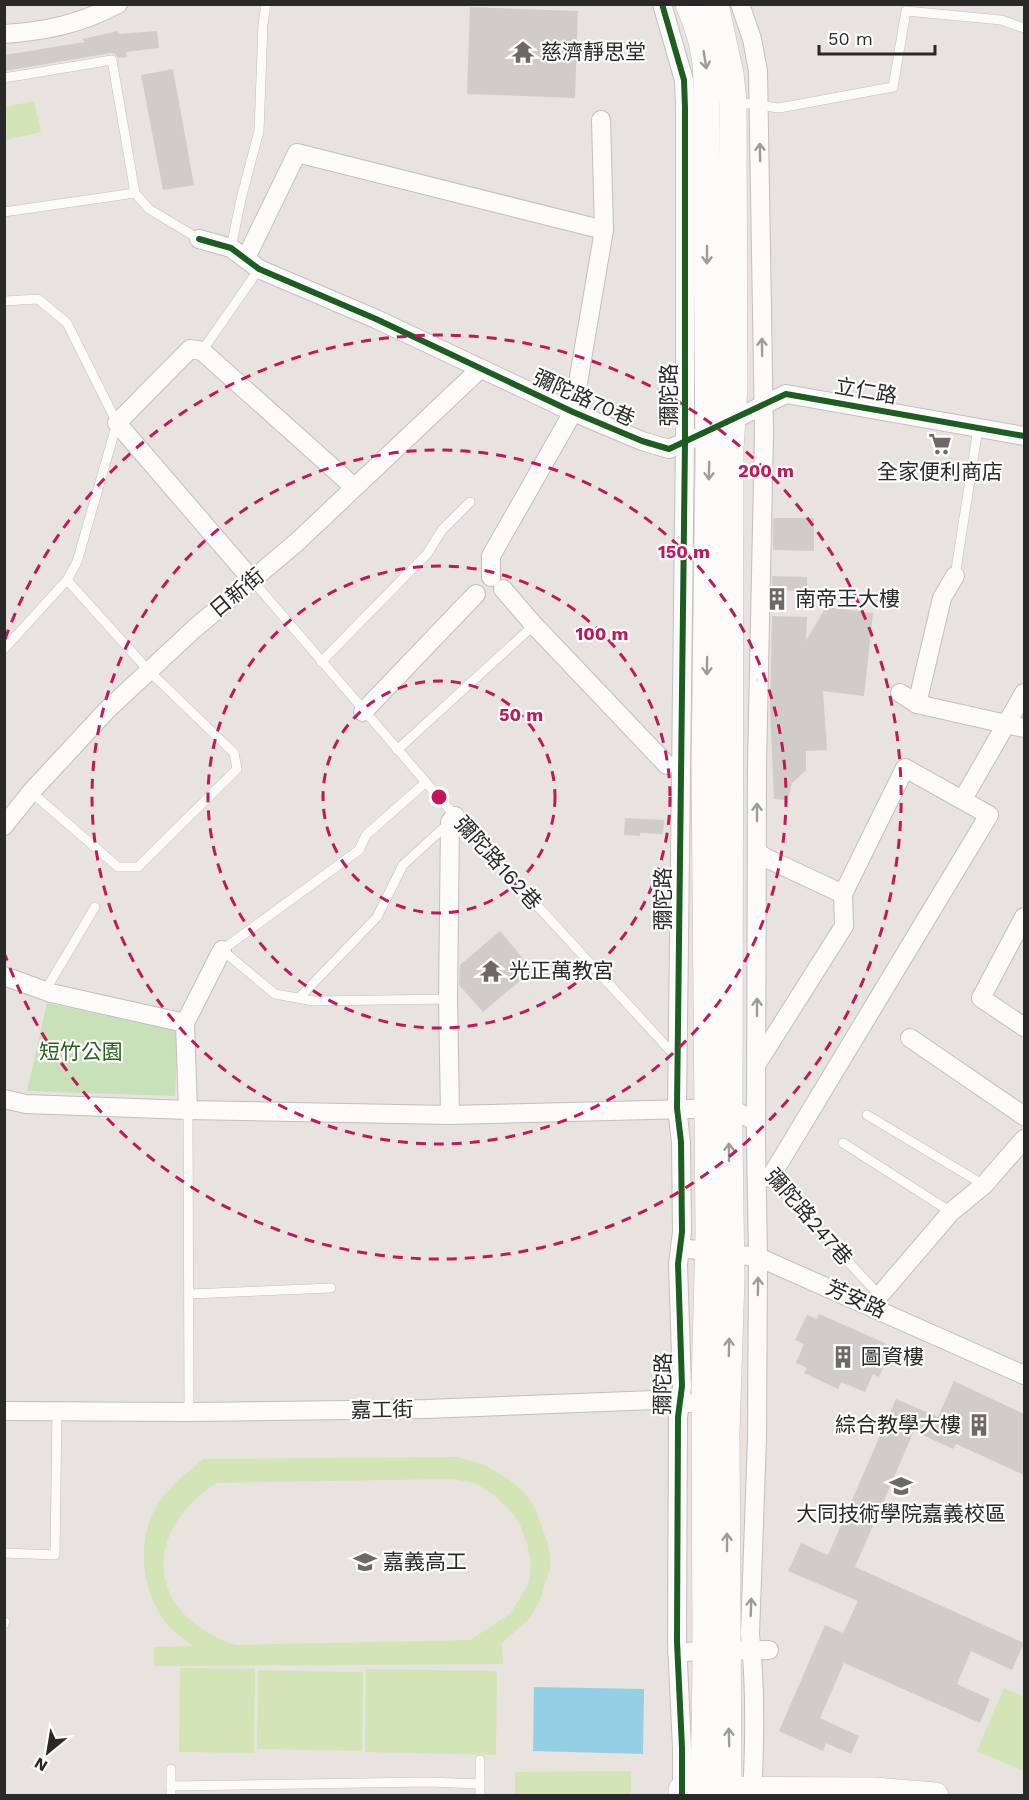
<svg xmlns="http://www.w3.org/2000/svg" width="1029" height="1800" font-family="'Work Sans','Noto Sans TC',sans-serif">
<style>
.green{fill:#c9e1b8}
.pitch{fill:#d3e5b6;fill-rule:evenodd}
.water{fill:#95cfe6}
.building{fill:#d0cdc9}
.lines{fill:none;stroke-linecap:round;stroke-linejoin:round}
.lane-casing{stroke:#c1bfbf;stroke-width:10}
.street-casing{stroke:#c1bfbf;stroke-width:20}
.secondary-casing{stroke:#c1bfbf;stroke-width:28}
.lane{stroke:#fcfbfa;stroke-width:9}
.street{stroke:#fcfbfa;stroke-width:18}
.secondary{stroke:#fcfbfa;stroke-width:27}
.cycleway-casing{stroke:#fff;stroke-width:10}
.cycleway{stroke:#1b5e20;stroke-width:6}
.oneway{stroke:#9d9c9c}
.ring{fill:none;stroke:#c2185b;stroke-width:3;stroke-dasharray:10 8}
.labels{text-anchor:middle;stroke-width:4.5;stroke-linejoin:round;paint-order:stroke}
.poi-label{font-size:21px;fill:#292929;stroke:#fff;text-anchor:start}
.street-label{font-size:21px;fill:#292929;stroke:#fff}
.park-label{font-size:21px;fill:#29621c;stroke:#fff}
.centre{fill:#c2185b;stroke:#fff;stroke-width:3}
.ring-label{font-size:18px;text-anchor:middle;font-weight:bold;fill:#c2185b;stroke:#fff;stroke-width:4.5;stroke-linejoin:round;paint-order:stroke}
</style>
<rect width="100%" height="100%" fill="#e8e3de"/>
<path class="green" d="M47,1003L178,1031L175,1096L27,1091Z"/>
<g class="pitch">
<path d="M34,101L41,132L5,140V107Z"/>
<path d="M457,1457L484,1465L507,1478L524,1492L535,1508L548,1544L551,1565L540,1600L530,1618L502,1643L503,1664L154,1666V1647L194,1646C183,1639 171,1630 163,1619C140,1585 136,1535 160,1501C171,1485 188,1471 204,1459ZM451,1479L475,1483L495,1496L508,1508L519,1522L527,1543L531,1564L528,1585L510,1614L470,1640L236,1645C147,1616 139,1533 217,1483Z"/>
<path d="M180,1668L255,1669L254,1753L179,1752Z"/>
<path d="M366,1669L497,1671L496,1755L365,1752Z"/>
<path d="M258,1670L363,1672L362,1751L257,1749Z"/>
<path d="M1004,1688L1024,1697V1771L977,1751Z"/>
<path d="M631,1771V1795H515V1772Z"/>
</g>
<path class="water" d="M534,1687L644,1689L643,1754L533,1751Z"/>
<g class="building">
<path d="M470,7L578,11L575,98L467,94Z"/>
<path d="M118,31V34L157,31L159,48L126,52L127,57L118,58L115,54L111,53L4,71V55L85,42L82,39Z"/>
<path d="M173,69L194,185L163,190L141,75Z"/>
<path d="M773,518H814V551L773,550Z"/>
<path d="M772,576L807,577V591L772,590Z"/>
<path d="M826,607L873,613L864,696L823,691L827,750L806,751V770L792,783L788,800L774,799L770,710L772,616L807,617L806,641Z"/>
<path d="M625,818L664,820L663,834L640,833V836L624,835Z"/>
<path d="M500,931L533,970L483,1012L459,985L460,965Z"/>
<path d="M819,1314L885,1343L883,1348L890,1352L879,1377L873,1374L865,1392L841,1382L838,1389L804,1373L807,1368L796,1363L804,1344L795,1340L807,1315L817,1319Z"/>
<path d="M954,1381L1024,1414V1475L956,1444L953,1449L914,1431L855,1567L1024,1643L1012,1670L971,1651L957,1684L990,1699L980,1723L844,1663L820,1718L859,1736L851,1754L826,1743L823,1751L779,1731L825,1625L843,1633L858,1601L788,1571L801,1543L828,1555L896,1399L938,1417Z"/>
</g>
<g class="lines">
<g class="lane-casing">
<g id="lane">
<path d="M4,78L112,60L135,193L149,209L199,239"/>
<path d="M735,102L779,108L893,87L906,11L1001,20L1024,28"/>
<path d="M4,212L135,193"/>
<path d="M231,248L241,199L259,131L263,24L266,4"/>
<path d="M4,301L38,299L67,323L117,423L77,562L67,580L4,649"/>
<path d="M202,351L259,269"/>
<path d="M955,576L978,428"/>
<path d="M252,580L455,816L677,1058"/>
<path d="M321,662L427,554L442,530L470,502"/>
<path d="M397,750L534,625"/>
<path d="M425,783L366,835L359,850L222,950L275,994L314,1001L448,999"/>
<path d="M31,792L118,867H138L237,769L234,753L148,670L67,580"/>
<path d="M45,991L95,907"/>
<path d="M299,998L377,917L403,865L450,822"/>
<path d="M188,1110L189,1412"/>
<path d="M867,1115L984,1185"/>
<path d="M843,1143L951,1212"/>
<path d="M768,1176L881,1297"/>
<path d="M189,1294L331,1288"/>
<path d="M4,1553L55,1555L57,1411"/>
<path d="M4,1624L5,1622"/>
<path d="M171,1786L428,1782L480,1784"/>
<path d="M171,1796V1769"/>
<path d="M480,1796V1760"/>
</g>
</g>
<g class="street-casing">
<g id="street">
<path d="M662,4L684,80L685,108V442L677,1108L681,1142L682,1232L678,1264L682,1386L678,1417L677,1642L682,1748V1796"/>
<path d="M740,4L752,39L758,71L764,432L757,765L756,1142L758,1257L757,1439L750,1634C756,1688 755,1741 752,1796"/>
<path d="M4,34C47,31 80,24 118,4"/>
<path d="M601,120L604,230"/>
<path d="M199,239L231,248L259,269L376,319L573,412L642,441L669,449L694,438"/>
<path d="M246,258L297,153L604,230L573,412L491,556V577"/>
<path d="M725,424L786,394L1024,436"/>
<path d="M252,580L117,423L190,349L202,351L354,487"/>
<path d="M503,589L534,625L667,765"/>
<path d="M900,693L917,704L942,598L955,576"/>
<path d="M917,704L1024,728"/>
<path d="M363,712L476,594"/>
<path d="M963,799L1024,693"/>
<path d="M4,826L31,792L107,710L194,629L297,542L480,369"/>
<path d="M757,852L766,858L843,894L905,768L989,815L770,1178"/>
<path d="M1024,917L981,998L1024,1027"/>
<path d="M4,976L51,993L185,1023L188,1110"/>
<path d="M185,1023L222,950"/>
<path d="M910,1038L1024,1116"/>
<path d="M758,1062L844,926L843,894"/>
<path d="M4,1099L26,1104L188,1110L450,1115L731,1108L756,1122"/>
<path d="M450,1115L448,999L450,822L455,816"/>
<path d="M680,1248L758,1257L1024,1375"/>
<path d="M880,1295L951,1212L984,1185L1024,1139"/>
<path d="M4,1411L189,1412L426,1409L654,1400L690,1403"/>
<path d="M677,1652L769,1650"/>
</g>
</g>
<g class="secondary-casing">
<g id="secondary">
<path d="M689,4C705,42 709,65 706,106L709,458L705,767L709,1230L705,1389L706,1663L704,1796"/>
<path d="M715,4L730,74L733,102L734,387L730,448L729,1142L731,1278L726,1431L728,1796"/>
<path d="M682,1790L874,1791L935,1796"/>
</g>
</g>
<use href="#lane" class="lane"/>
<use href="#street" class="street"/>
<use href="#secondary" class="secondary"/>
<g class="cycleway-casing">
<g id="cycleway">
<path d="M662,4L684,80L685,108V442L677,1108L681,1142L682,1232L678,1264L682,1386L678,1417L677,1642L682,1748V1796"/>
<path d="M199,239L231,248L259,269L376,319L573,412L642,441L669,449L786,394L1024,436"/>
</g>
</g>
<use href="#cycleway" class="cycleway"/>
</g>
<defs><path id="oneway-shaft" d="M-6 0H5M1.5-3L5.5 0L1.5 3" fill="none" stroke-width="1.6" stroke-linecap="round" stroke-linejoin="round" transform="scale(1.5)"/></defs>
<g class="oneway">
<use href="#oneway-shaft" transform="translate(705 60) rotate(81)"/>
<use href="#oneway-shaft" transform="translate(760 152) rotate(-91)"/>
<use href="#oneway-shaft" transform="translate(707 255) rotate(90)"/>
<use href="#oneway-shaft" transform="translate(762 347) rotate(-91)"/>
<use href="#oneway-shaft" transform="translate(709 471) rotate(91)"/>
<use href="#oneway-shaft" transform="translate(707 666) rotate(91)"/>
<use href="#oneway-shaft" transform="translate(757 812) rotate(-90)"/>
<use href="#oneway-shaft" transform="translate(757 1007) rotate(-90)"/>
<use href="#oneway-shaft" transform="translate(729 1152) rotate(-90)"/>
<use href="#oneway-shaft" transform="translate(758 1286) rotate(-89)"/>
<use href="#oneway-shaft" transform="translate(729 1347) rotate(-89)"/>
<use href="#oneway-shaft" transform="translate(727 1542) rotate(-90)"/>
<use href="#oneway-shaft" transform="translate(751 1607) rotate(-88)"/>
<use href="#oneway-shaft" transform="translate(729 1737) rotate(-91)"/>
</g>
<g class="ring">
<circle cx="439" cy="797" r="116"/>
<circle cx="439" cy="797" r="231"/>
<circle cx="439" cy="797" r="347"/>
<path d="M5 639A462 462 0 1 1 5 955"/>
</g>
<defs>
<g id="temple-bare" transform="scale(1.8)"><path d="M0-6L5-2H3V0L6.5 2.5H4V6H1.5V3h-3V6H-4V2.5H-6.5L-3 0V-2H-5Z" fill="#6c6a68" stroke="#fff" stroke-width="2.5" paint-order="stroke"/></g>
<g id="supermarket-bare" transform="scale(1.8)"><path d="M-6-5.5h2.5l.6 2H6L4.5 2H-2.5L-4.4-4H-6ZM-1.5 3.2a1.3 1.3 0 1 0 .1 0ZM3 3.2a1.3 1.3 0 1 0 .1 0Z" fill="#6c6a68" stroke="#fff" stroke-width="2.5" paint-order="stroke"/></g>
<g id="building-bare" transform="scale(1.8)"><path d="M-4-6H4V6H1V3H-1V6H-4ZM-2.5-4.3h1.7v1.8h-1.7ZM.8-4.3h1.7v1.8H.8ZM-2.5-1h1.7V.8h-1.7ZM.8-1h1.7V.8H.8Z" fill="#6c6a68" stroke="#fff" stroke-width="2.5" paint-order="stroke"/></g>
<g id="university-bare" transform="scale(1.8)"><path d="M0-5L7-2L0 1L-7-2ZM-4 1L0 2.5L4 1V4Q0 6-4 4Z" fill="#6c6a68" stroke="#fff" stroke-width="2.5" paint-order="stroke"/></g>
<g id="school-bare" transform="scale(1.8)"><path d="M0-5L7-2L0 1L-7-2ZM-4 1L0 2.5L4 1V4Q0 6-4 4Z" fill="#6c6a68" stroke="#fff" stroke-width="2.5" paint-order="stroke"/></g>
</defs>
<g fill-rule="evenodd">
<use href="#temple-bare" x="523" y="52"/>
<use href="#supermarket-bare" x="940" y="444"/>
<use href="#building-bare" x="777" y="599"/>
<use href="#temple-bare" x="491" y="971"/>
<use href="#building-bare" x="843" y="1357"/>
<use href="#building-bare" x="979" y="1425"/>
<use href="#university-bare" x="901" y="1486"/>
<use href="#school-bare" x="365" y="1562"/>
</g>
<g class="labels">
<g class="poi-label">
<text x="541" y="59">慈濟靜思堂</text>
<text x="940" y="479" text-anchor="middle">全家便利商店</text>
<text x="795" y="606">南帝王大樓</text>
<text x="509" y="978">光正萬教宮</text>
<text x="861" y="1364">圖資樓</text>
<text x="961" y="1432" text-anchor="end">綜合教學大樓</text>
<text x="901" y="1521" text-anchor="middle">大同技術學院嘉義校區</text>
<text x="383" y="1569">嘉義高工</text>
</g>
<g class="street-label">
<text transform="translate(866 391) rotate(10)" y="7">立仁路</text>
<text transform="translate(669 395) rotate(-90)" y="7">彌陀路</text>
<text transform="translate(584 398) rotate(24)" y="7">彌陀路70巷</text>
<text transform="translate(237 593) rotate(-40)" y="7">日新街</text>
<text transform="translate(498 863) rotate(48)" y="7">彌陀路162巷</text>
<text transform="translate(663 899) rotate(-90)" y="7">彌陀路</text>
<text transform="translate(809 1217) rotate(49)" y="7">彌陀路247巷</text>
<text transform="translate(856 1299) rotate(24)" y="7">芳安路</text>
<text transform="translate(663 1384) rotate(-89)" y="7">彌陀路</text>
<text transform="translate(382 1410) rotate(-1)" y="7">嘉工街</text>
</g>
<g class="park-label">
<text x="81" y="1059">短竹公園</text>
</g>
</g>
<circle cx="439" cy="797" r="9" class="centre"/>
<g class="ring-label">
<text x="766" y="477">200 m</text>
<text x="684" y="558">150 m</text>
<text x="602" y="640">100 m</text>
<text x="521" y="721">50 m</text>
</g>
<rect width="1029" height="1800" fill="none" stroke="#292929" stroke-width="12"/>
<g transform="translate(48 1752) rotate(210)" stroke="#ffffff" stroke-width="4.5" paint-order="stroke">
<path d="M0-4.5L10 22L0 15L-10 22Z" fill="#292929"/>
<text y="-9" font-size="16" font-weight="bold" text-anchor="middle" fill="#292929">N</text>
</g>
<path d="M819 45v9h116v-9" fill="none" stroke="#292929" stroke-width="3"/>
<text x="828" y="45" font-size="18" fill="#292929" stroke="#ffffff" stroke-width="4.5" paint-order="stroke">50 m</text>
</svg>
